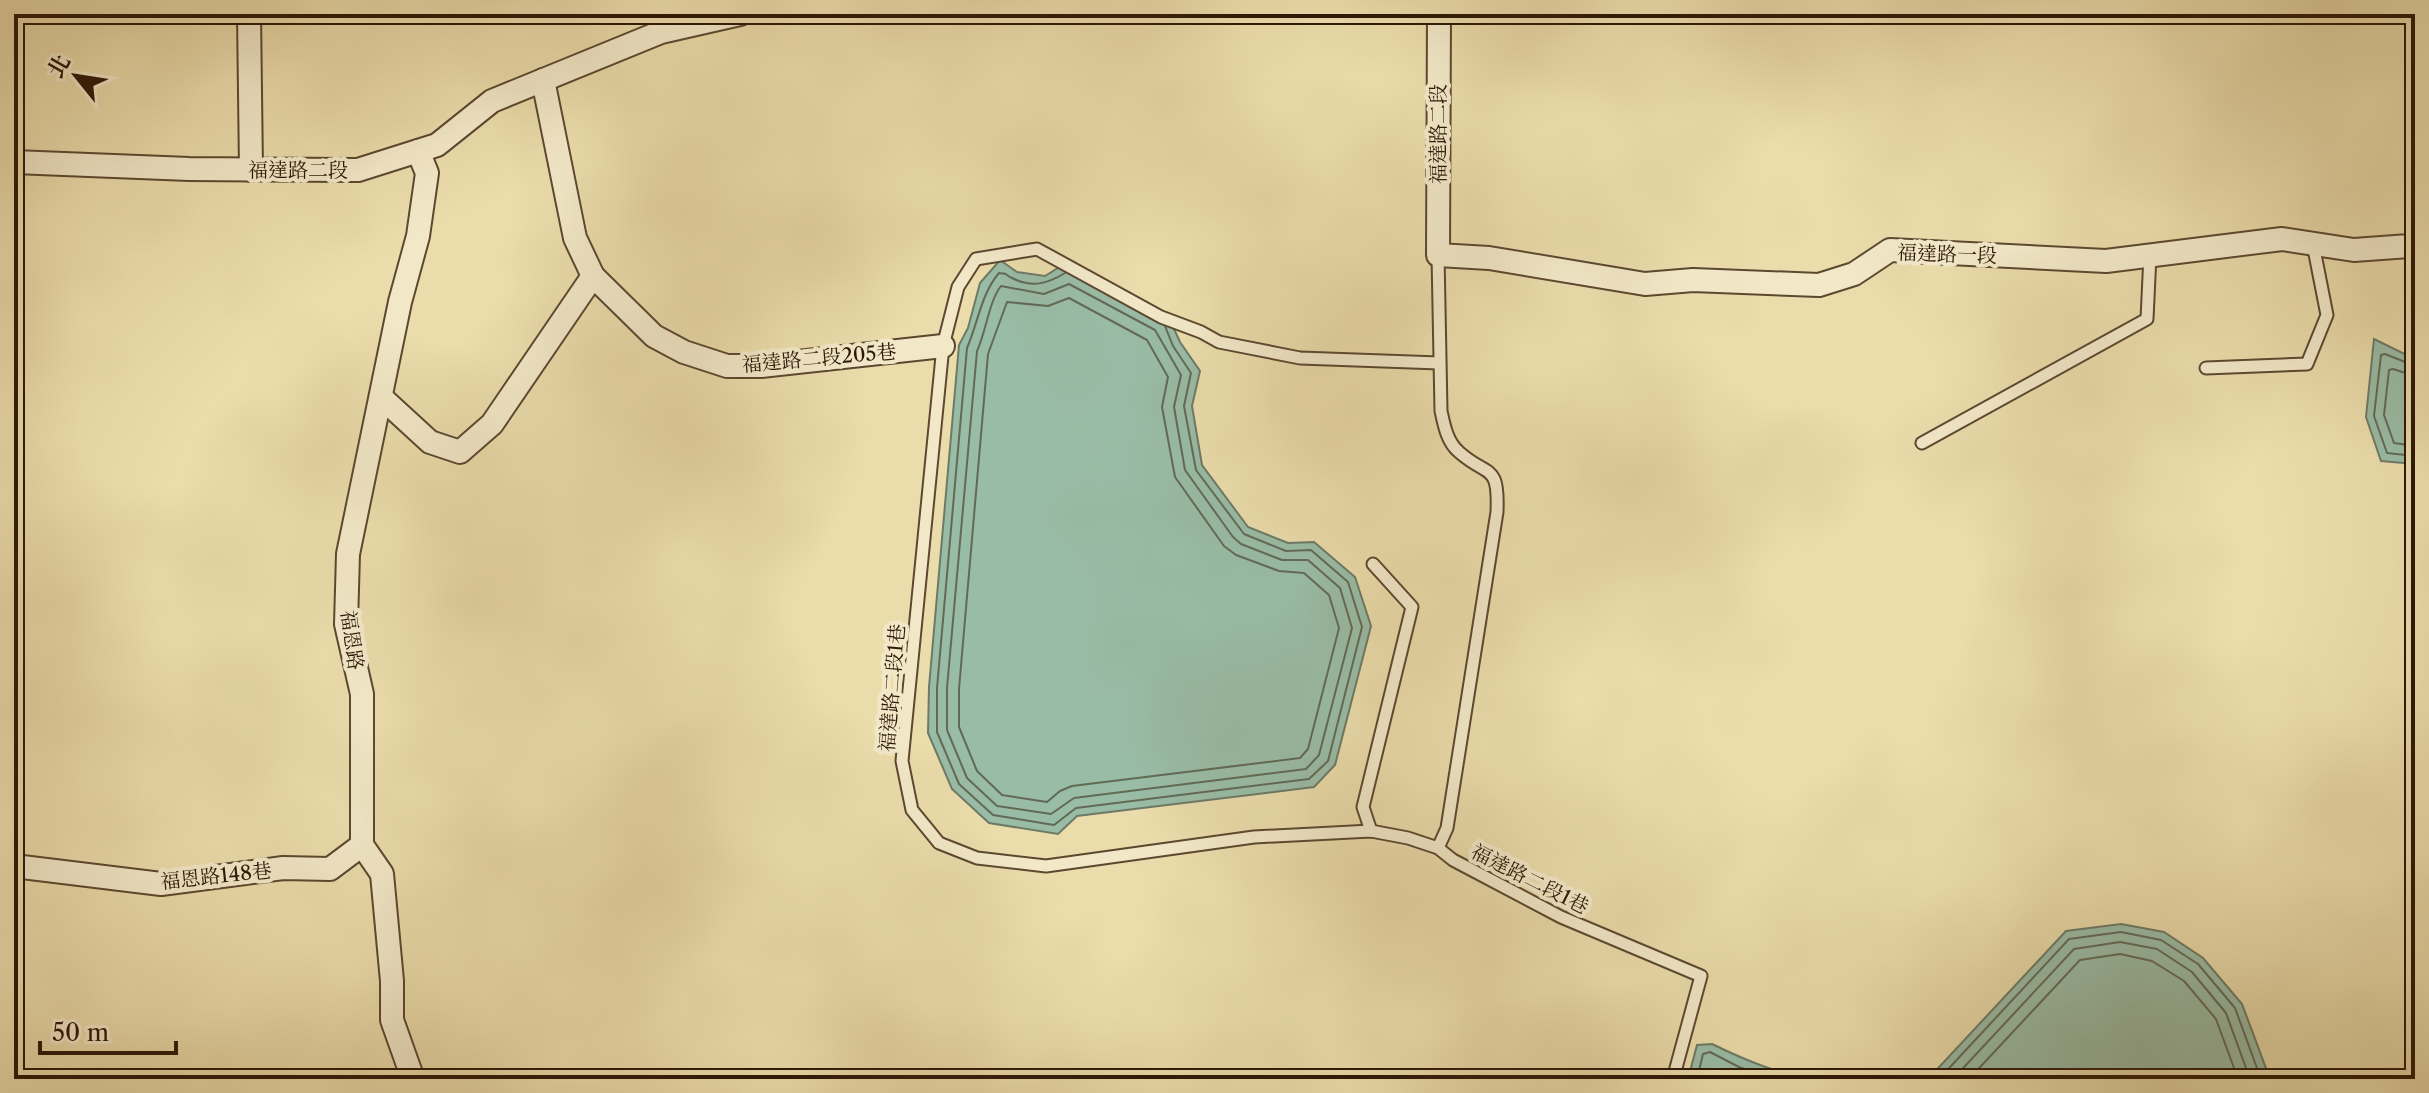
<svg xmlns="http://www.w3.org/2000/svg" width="2429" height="1093" font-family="'Libre Caslon Text','Noto Serif TC',serif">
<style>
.water{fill:#99bca6;stroke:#6d7a66;stroke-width:2}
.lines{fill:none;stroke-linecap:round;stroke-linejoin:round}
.shore{stroke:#626a56;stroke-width:2}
.service-casing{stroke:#5c4830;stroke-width:15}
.minor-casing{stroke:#5c4830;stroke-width:26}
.service{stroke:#f2e8c8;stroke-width:11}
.minor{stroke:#f2e8c8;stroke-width:22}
.labels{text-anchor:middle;stroke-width:8;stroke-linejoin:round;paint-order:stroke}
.street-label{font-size:20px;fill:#2c1707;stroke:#f2e8c8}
</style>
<rect width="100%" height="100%" fill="#ebdcab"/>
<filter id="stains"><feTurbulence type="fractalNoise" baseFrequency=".0025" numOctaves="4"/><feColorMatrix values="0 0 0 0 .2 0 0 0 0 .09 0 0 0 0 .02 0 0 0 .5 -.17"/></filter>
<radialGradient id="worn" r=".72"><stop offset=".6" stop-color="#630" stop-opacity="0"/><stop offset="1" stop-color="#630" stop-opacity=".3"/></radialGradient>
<g class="water">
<path d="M1000,260L1017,272L1045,276L1066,263L1169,318L1180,342L1200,371L1192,406L1202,465L1248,527L1288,543L1314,542L1355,577L1371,626L1335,765L1314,787L1077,816L1058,834L989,823L952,789L928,733L929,687L959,345L968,328L980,283Z"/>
<path d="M2374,339L2415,359V464L2381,461L2366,417Z"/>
<path d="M2121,924L2164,932L2203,958L2242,1004L2270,1079H1928L2066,931Z"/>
<path d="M1712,1044C1747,1061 1780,1075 1818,1079H1688L1697,1045Z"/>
</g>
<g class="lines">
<g class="shore">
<path d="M1065,273C1047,284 1032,288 1012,278C1000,272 1012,275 999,273C981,294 978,323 967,348L937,688V732L959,784L993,815L1054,825L1076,808L1309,779L1328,761L1362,627L1348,582L1311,550L1286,551L1244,534L1196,470L1184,406L1191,373L1173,346L1165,326"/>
<path d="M1069,284L1155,330L1181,375L1174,407L1185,470L1233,537L1241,544L1282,560H1308L1340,588L1352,628L1319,755L1306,769L1074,798L1051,814L997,806L967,778L947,730V688L977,351C986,332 989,301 1001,286L1044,294Z"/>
<path d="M1069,298L1147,340L1168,377L1162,407L1175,477L1224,546L1236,555L1279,571L1304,573L1329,595L1339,628L1308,749L1300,758L1072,786L1060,791L1047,802L1002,795L977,771L959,727V689L988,354L1007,302L1048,306Z"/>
<path d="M2415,366L2385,354L2381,355L2374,416L2387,453L2415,456"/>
<path d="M2415,376L2393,369L2389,370L2384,415L2394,443L2415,446"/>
<path d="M1697,1079L1703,1054L1710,1052L1739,1067L1774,1079"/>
<path d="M1939,1079L2069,939L2121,932L2161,940L2198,964L2235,1008L2261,1079"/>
<path d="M1953,1079L2074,949L2120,942L2157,949L2192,972L2226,1013L2250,1079"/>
<path d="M1969,1079L2080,960L2120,954L2152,961L2184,981L2216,1019L2238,1079"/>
</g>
<g class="service-casing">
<g id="service">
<path d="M1438,255L1441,411C1444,425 1447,442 1459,452C1488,478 1499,462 1497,512L1447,828L1438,848"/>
<path d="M1439,363L1300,358L1219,342L1201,332L1161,317L1037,249L976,259L958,287L943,346L902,761L912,810L939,843L977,858L1046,866L1254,837L1371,831L1408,838L1438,848L1453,860L1561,917L1701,976L1673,1079"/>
<path d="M2206,368L2307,364L2327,315L2313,244"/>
<path d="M1922,443L2147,319L2150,255"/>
<path d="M1371,831L1363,807L1412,607L1373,564"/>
</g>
</g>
<g class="minor-casing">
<g id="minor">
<path d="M249,14L251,170"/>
<path d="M1439,14L1438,255L1489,258L1645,284L1693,280L1819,285L1854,274L1890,250L2106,261L2282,239L2354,250L2409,246L2415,241"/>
<path d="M543,80L575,238L593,276L654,336L684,352L727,366H761L943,346"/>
<path d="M14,162L189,169L358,170L437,145L492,101L661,32L740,14"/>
<path d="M381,397L430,442L460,452L492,424L593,276"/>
<path d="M14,866L161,884L283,868L330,869L362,845"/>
<path d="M413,1079L392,1020V981L382,874L362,845V694L346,624L348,554L400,302L418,236L427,173L418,151"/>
</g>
</g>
<use href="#service" class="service"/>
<use href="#minor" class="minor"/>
</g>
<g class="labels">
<g class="street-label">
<text transform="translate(1438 134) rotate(-90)" y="7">福達路二段</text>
<text x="298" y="177">福達路二段</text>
<text transform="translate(1947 254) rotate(2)" y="7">福達路一段</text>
<text transform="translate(819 358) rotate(-5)" y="7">福達路二段205巷</text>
<text transform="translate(352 640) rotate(82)" y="7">福恩路</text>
<text transform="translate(892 688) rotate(-85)" y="7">福達路二段1巷</text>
<text transform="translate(216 876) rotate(-6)" y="7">福恩路148巷</text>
<text transform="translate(1530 879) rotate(27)" y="7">福達路二段1巷</text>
</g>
</g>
<rect width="2429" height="1093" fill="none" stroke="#ebdcab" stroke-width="48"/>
<rect x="16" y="16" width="2397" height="1061" fill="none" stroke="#2c1707" stroke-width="4"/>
<rect x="24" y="24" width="2381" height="1045" fill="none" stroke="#2c1707" stroke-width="2"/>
<g transform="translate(76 76) rotate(300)" stroke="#f2e8c8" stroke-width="6" paint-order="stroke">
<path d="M0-6L14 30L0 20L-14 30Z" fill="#2c1707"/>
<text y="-12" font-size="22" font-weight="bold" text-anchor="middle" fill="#2c1707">北</text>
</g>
<path d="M40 1041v12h136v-12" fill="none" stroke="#2c1707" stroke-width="4"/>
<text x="52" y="1041" font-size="24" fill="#2c1707" stroke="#f2e8c8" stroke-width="6" paint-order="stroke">50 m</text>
<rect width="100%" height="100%" filter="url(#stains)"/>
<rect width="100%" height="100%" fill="url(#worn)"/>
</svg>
